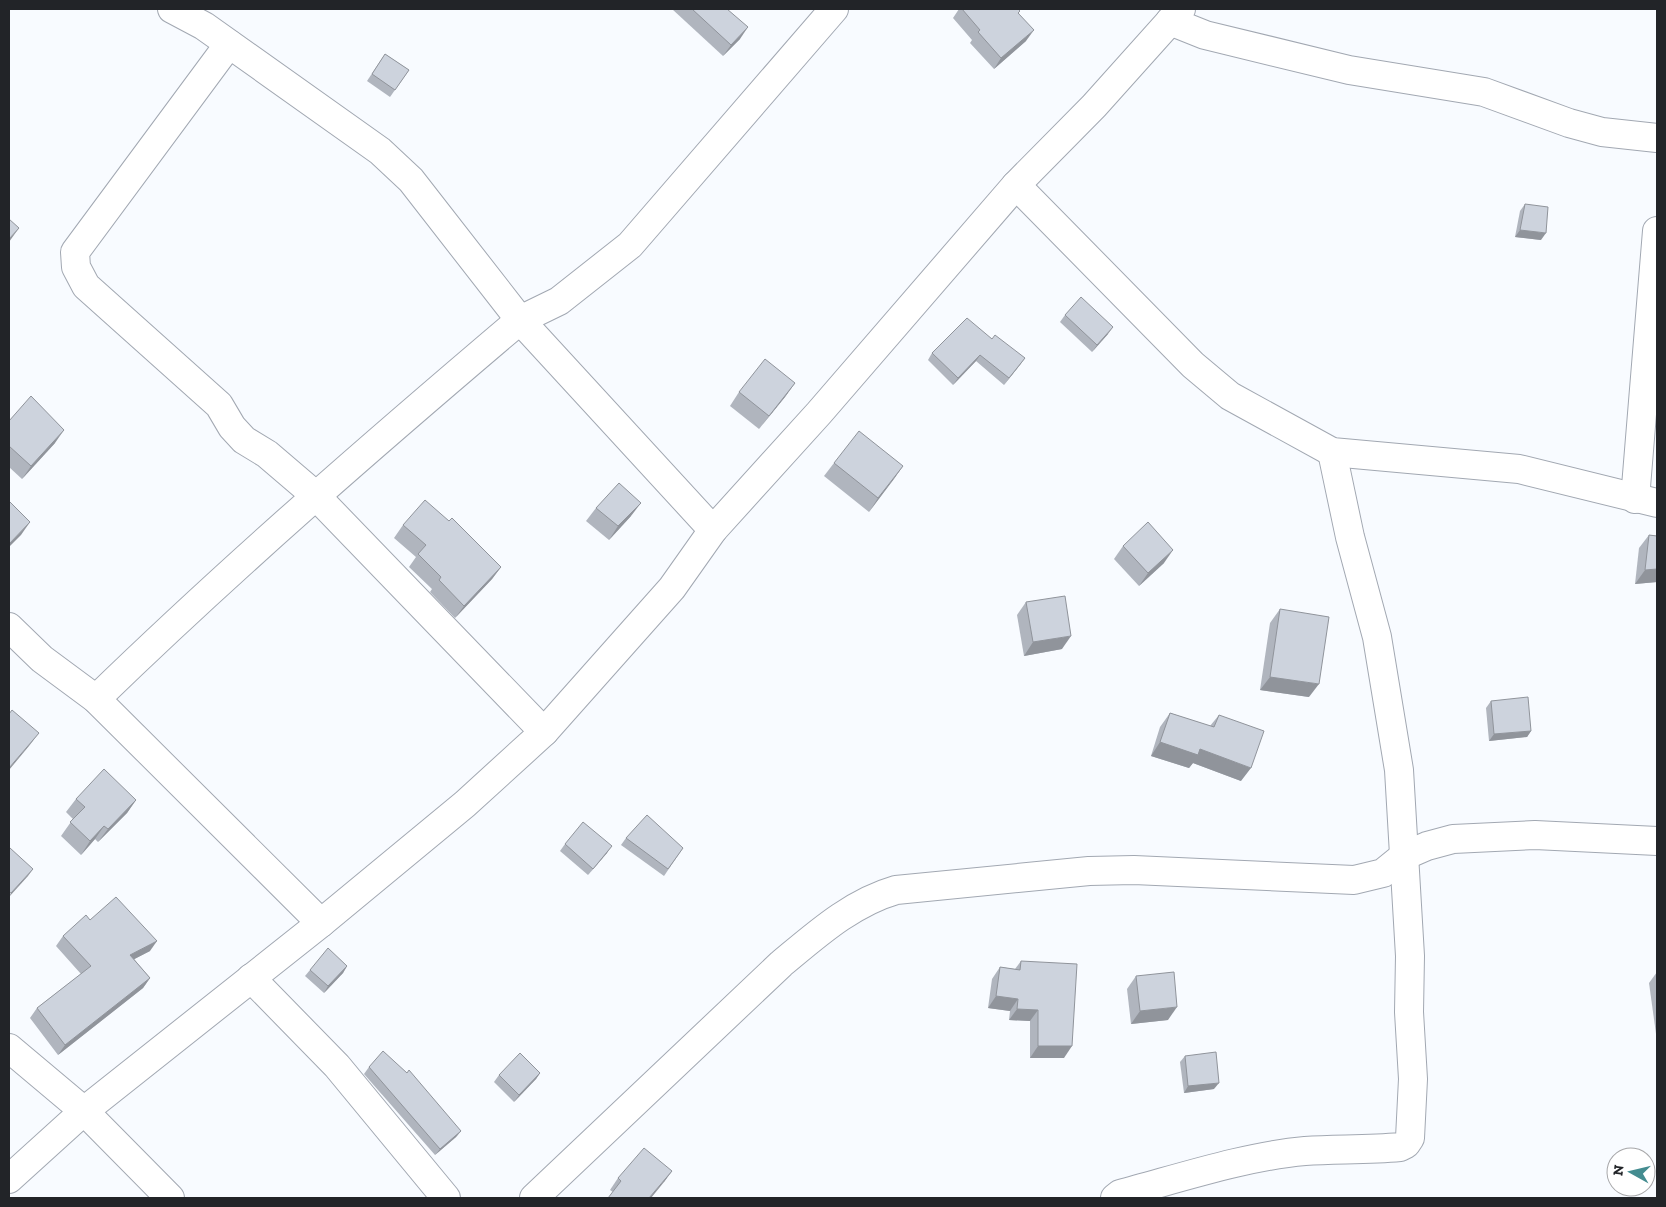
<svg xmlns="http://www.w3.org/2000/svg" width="1666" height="1207" font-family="'Zilla Slab',serif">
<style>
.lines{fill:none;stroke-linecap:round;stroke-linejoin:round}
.minor-casing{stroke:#a2a8b2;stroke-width:30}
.minor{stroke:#fff;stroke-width:28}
.wall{fill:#b0b5be}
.shaded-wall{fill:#90949b}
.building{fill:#cdd3dd;stroke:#90949b}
</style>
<rect width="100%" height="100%" fill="#f8fbff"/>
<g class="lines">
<g class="minor-casing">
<g id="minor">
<path d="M172,9L204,26L380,151L411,180L520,320L713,530"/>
<path d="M1170,21L1205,35L1349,70L1484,92L1569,123L1602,132L1657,138"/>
<path d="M229,44L75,252L76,267L86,286L219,405L232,427L244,440L267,454L315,495L544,732"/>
<path d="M1016,185L1193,365L1230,396L1332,452L1519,469L1657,503"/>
<path d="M1635,499L1657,231"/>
<path d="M9,627L42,659L96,699L321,923"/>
<path d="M96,699C232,567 375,443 520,320L559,301L630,245L834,9"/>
<path d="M251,978L337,1066L446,1198"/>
<path d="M9,1048L84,1111L170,1198"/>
<path d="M9,1179L84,1111L321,923L465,804L544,732L672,588L713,530L819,413L1016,185L1094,106L1181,9"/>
<path d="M534,1198L781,964C816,935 851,903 896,890L1089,871L1134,870L1354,880L1383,873L1404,856L1427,846L1453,839L1535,835L1657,841"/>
<path d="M1115,1198L1120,1194C1177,1179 1246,1156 1305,1151C1337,1149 1368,1150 1400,1147L1406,1144L1410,1138L1413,1079L1409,1012L1410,956L1399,770L1377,637L1350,537L1332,452"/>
</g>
</g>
<use href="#minor" class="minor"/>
</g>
<g class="wall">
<path d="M672,9H727L740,39L723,56Z"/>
<path d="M959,9H1018L1026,41L994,69L970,43L972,40L953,18Z"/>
<path d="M385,54L409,70L390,97L367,81Z"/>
<path d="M1525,204L1541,240L1515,237L1520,211Z"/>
<path d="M1065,315L1108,334L1092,352L1060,322Z"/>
<path d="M992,339L1025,358L1004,385L976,361L953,385L928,360L932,353Z"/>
<path d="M795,383L785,397L759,429L730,406L739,392Z"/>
<path d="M9,421L55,443L22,479L9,467Z"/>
<path d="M834,463L903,466L869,512L824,476Z"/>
<path d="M596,508L631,516L609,540L586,521Z"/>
<path d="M403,525L501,567L492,579L455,618L430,592L432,589L409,567L416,557L394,538Z"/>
<path d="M1649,535L1657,536V582L1635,584L1639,548Z"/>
<path d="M1123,546L1164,563L1139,586L1114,559Z"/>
<path d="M1026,602L1062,649L1024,656L1017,615Z"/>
<path d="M1280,609L1309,697L1260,690L1270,623Z"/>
<path d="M1491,701L1531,731L1527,737L1489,741L1486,708Z"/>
<path d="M1170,713L1210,726L1219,715L1241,781L1193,763L1189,768L1151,756L1160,727Z"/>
<path d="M76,799L136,800L127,813L98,842L95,839L81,855L61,836L73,819L66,812Z"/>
<path d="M626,838L683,848L664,876L621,845Z"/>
<path d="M565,844L607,853L588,875L560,851Z"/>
<path d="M63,936L150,951L134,959L150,978L143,988L58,1055L30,1018L37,1008L81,974L56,946Z"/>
<path d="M1021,961L1064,1058H1030V1021L1009,1020L1010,1011L988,1008L992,979L1000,967L1015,969Z"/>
<path d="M347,966L343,973L324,993L305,976L310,970Z"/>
<path d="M1657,972V1041L1649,983Z"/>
<path d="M1136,976L1168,1020L1131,1024L1127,989Z"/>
<path d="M1185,1056L1214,1089L1184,1093L1180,1062Z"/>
<path d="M369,1067L461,1131L456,1137L435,1155L364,1074Z"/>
<path d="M540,1073L536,1079L514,1102L494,1082L499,1075Z"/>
<path d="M672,1171L664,1182L613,1192L610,1190L618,1178Z"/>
</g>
<g class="shaded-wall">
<path d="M748,27L740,39L723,56L731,45Z"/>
<path d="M1034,30L1026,41L994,69L1001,58Z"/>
<path d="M19,228L9,242V239Z"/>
<path d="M1520,230L1546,233L1541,240L1515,237Z"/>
<path d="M1113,327L1108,334L1092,352L1097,345Z"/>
<path d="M980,355L976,361L953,385L958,378Z"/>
<path d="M1025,358L1020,365L1004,385L1009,378Z"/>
<path d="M795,383L785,397L759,429L769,416Z"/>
<path d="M64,430L55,443L22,479L31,466Z"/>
<path d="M903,466L894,479L869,512L878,498Z"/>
<path d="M641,503L631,516L609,540L618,526Z"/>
<path d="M30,522L21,535L9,547V544Z"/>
<path d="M1173,550L1164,563L1139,586L1148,573Z"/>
<path d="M501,567L492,579L455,618L464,606Z"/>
<path d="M1657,569V582L1635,584L1645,570Z"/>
<path d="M1071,636L1062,649L1024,656L1033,642Z"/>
<path d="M1270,677L1319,684L1309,697L1260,690Z"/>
<path d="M1531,731L1527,737L1489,741L1494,734Z"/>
<path d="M39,733L29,746L9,770V768Z"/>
<path d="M1160,742L1200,749L1251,768L1241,781L1193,763L1189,768L1151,756Z"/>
<path d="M136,800L127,813L98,842L108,829Z"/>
<path d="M104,826L95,839L81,855L90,841Z"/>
<path d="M612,846L607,853L588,875L593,869Z"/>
<path d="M33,869L28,876L9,897L11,893Z"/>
<path d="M157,941L150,951L123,965L130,955Z"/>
<path d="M347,966L343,973L324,993L328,986Z"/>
<path d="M150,978L143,988L58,1055L65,1045Z"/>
<path d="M996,996L1018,999L1010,1011L988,1008Z"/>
<path d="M1177,1007L1168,1020L1131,1024L1140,1011Z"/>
<path d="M1017,1009L1038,1010L1030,1021L1009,1020Z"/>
<path d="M1038,1046H1072L1064,1058H1030Z"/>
<path d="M540,1073L536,1079L514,1102L519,1095Z"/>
<path d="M1219,1083L1214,1089L1184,1093L1188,1086Z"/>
<path d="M461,1131L456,1137L435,1155L440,1149Z"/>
<path d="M672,1171L664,1182L651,1198H649Z"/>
</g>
<g class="building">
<path d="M692,9H727L748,27L731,45Z"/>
<path d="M962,9H1018L1020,11L1018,13L1034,30L1001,58L978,32L980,30Z"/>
<path d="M385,54L409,70L395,90L372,74Z"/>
<path d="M1525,204L1548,207L1546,233L1520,230Z"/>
<path d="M9,219L19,228L9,239Z"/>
<path d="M1081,297L1113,327L1097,345L1065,315Z"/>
<path d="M967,318L992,339L995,335L1025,358L1009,378L980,355L958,378L932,353Z"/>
<path d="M765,359L795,383L769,416L739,392Z"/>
<path d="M31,396L64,430L31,466L9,446V421Z"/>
<path d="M859,431L903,466L878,498L834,463Z"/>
<path d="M619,483L641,503L618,526L596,508Z"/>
<path d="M425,500L449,521L452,518L501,567L464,606L439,580L441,577L418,554L426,545L403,525Z"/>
<path d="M9,501L30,522L9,544Z"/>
<path d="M1148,522L1173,550L1148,573L1123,546Z"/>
<path d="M1649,535L1657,536V569L1645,570Z"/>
<path d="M1065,596L1071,636L1033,642L1026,602Z"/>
<path d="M1280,609L1329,617L1319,684L1270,677Z"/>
<path d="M1528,697L1531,731L1494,734L1491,701Z"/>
<path d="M12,710L39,733L9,768V714Z"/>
<path d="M1170,713L1214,727L1219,715L1264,731L1251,768L1200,749L1198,755L1160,742Z"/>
<path d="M104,769L136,800L108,829L104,826L90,841L70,822L85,807L76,799Z"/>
<path d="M647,815L683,848L668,869L626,838Z"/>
<path d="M583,822L612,846L593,869L565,844Z"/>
<path d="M10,848L33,869L11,893L9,892V850Z"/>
<path d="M116,897L157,941L130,955L150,978L65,1045L37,1008L91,966L63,936L86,915L90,920Z"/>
<path d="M328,948L347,966L328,986L310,970Z"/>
<path d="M1021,961L1077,964L1072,1046H1038V1010L1017,1009L1018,999L996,996L1000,967L1020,970Z"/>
<path d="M1174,972L1177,1007L1140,1011L1136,976Z"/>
<path d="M383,1051L407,1073L409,1070L461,1131L440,1149L369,1067Z"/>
<path d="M1216,1052L1219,1083L1188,1086L1185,1056Z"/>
<path d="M520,1053L540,1073L519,1095L499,1075Z"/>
<path d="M644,1148L672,1171L649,1198H608L621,1181L618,1178Z"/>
</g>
<rect width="1666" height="1207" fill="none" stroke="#222428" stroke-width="20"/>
<g transform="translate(1631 1172) rotate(278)"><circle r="24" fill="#ffffff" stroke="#a7a7a9"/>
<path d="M0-4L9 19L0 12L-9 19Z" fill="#448c90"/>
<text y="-8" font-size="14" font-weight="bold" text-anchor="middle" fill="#222428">N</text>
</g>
</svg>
